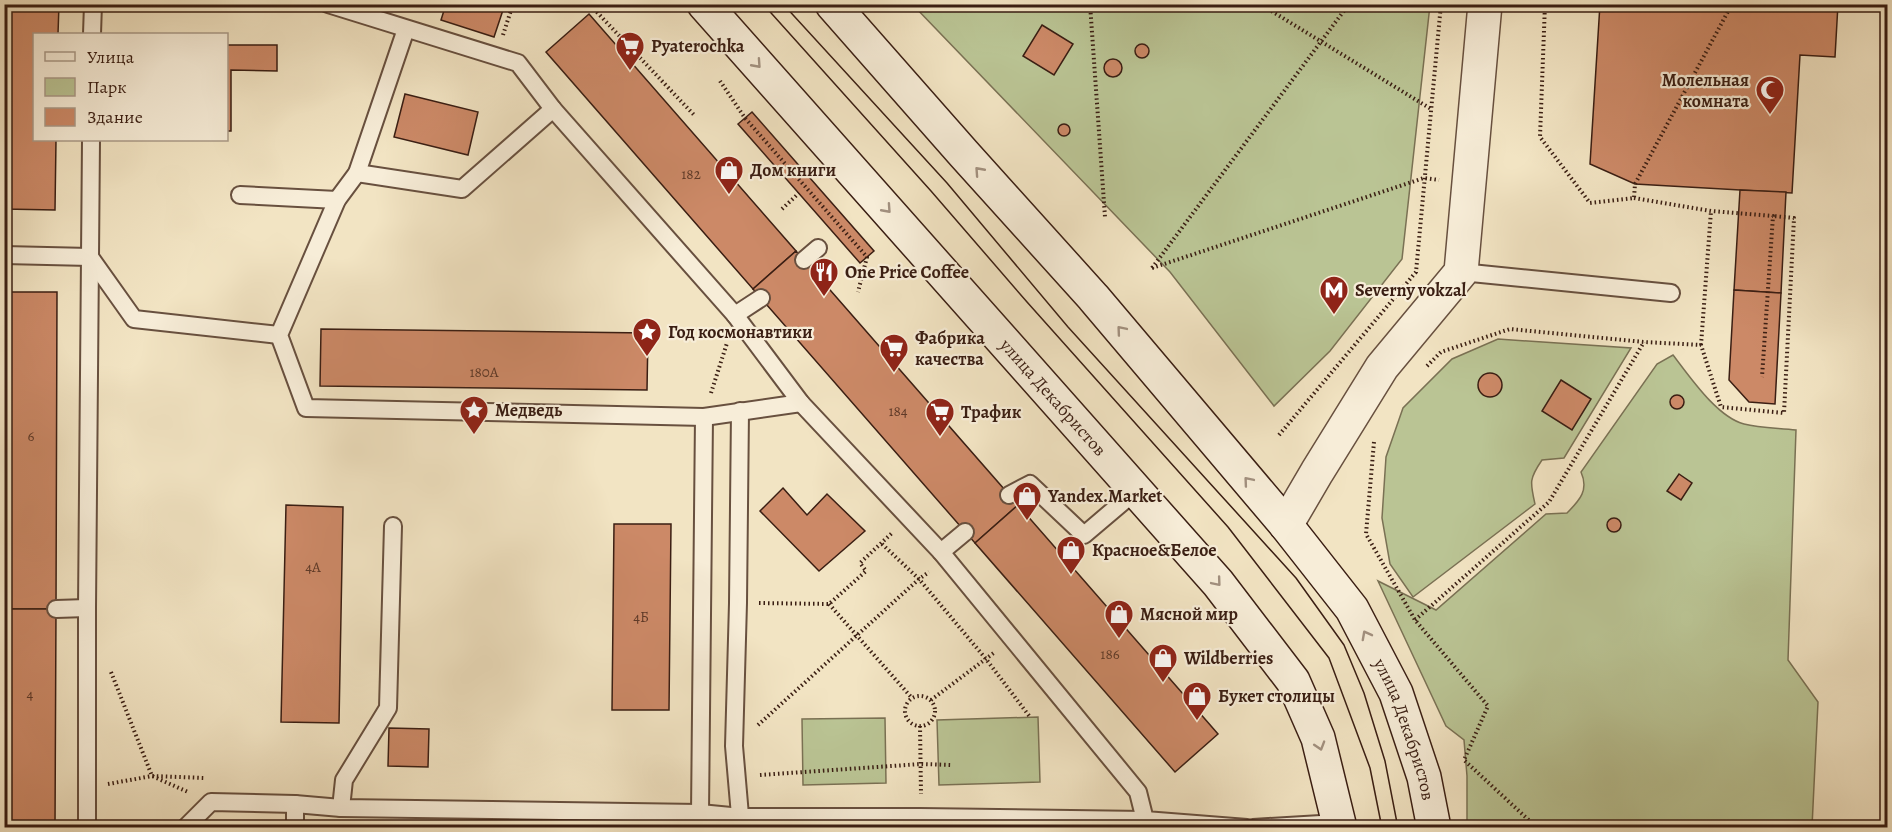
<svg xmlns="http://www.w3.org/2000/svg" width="1892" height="832" font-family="Alegreya,serif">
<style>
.green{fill:#bac494;stroke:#7a7154;stroke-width:1.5}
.building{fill:#cc8967;stroke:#3a1e13;stroke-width:1.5}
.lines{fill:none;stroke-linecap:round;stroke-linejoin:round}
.lane-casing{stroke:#68503f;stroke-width:20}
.street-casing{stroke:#68503f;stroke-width:36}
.secondary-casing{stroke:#3a1e13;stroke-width:36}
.path{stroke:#3a1e13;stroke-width:4;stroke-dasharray:1.5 3;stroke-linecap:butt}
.lane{stroke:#f7edd8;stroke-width:16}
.street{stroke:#f7edd8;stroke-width:33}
.secondary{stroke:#f7edd8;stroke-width:33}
.tram{stroke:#3a1e13;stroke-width:1.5}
.oneway{stroke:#a2907f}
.labels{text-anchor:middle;stroke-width:4.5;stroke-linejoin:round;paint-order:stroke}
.number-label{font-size:15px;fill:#5e3928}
.poi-label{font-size:18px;font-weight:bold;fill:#3a1e13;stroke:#f7edd8;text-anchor:start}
.street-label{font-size:18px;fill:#3a1e13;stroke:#f7edd8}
</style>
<rect width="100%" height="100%" fill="#f2e4c3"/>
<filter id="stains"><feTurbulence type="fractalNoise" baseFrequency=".00333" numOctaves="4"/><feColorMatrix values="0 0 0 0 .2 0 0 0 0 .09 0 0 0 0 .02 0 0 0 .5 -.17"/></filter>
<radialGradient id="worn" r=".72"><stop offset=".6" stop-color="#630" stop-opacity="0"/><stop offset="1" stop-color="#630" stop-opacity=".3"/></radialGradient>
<g class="green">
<path d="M913,5H1430L1402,259L1330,351L1274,406L1170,272Z"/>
<path d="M1498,339L1631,348L1564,458L1542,460C1529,479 1530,482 1535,504L1413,597L1390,564L1382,518L1386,457L1403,408L1452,359Z"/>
<path d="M1673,355C1690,377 1717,417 1744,424C1760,428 1779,428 1796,430L1788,660L1818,702L1812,827H1467V776L1464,740L1446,726L1378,581L1436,610L1546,514L1567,513C1580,500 1589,490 1581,472L1657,364Z"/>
<path d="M1038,717L1040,782L939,785L937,720Z"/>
<path d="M885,718L886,783L803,785L802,719Z"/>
</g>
<g class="building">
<path d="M4,4H59L58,34H34V140H56L55,210L4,209Z"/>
<path d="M446,4H505L494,37L441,20Z"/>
<path d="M1600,4H1838L1835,57L1800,55L1792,193L1635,184L1590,164Z"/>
<path d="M589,14L796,251L753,289L546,52Z"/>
<path d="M1042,25L1073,44L1054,75L1023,56Z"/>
<circle cx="1142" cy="51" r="7"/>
<path d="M226,45H277V71L231,70V131H226Z"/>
<circle cx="1113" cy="68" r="9"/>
<path d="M405,94L478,112L468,155L394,137Z"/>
<path d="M752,112L874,251L860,263L738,124Z"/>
<circle cx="1064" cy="130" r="6"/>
<path d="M1740,190L1786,192L1781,293L1734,290Z"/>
<path d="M796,251L1018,505L975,543L753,289Z"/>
<path d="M1734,290L1781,293L1775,404L1749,402L1729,380Z"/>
<path d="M4,292H57L56,609H4Z"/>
<path d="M321,329L648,333L647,390L320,386Z"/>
<circle cx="1490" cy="385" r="12"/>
<path d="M1561,380L1591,399L1572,430L1542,411Z"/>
<circle cx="1677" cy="402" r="7"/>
<path d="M1679,474L1692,483L1681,500L1667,491Z"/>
<path d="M783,488L807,515L827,494L865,531L819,571L760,511Z"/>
<path d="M286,505L343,507L339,723L281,722Z"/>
<path d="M1018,505L1218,734L1175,772L975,543Z"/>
<circle cx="1614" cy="525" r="7"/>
<path d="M614,524H671L669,710H612Z"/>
<path d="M4,609H56L55,828H4Z"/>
<path d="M389,728L429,729L428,767L388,766Z"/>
<path d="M318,822L345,823L493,828H318Z"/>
</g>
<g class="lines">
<g class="lane-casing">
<g id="lane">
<path d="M328,4L518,63L553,109L735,315L801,403L941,552L1138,792L1145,820L1247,828"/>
<path d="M406,29L357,173L337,200L279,335L306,408L704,417L801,403"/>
<path d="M92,34L93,4"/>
<path d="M357,173L462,189L553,109"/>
<path d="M240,195L337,200"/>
<path d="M4,255L90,257"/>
<path d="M90,257L134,319L279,335"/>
<path d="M804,260L818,248"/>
<path d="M1461,272L1671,293"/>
<path d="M735,315L761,298"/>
<path d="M740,411L738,603L734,746L741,827"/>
<path d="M1009,495L1030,484L1084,535L1137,490"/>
<path d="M941,552L965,532"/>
<path d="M56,609L87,608"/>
<path d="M341,808L344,780L388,708L393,526"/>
<path d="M700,813L704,417"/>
<path d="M87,828V608L91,140"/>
<path d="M185,828L211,802L295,804L341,808L700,813L741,817H920L1145,820V828"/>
<path d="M295,828V804"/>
<path d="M1253,828L1338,823"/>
</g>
</g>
<g class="street-casing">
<path id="street" d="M1286,525L1317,472L1382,367L1461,272L1485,4"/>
</g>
<g class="secondary-casing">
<g id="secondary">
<path id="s1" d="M704,4L1218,583L1293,681L1318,738L1340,828"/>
<path id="s2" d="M832,4L964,154L1093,297L1286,525L1352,609L1396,693L1424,777L1434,828"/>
</g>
</g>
<g class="path">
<path d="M586,4L594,9L695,116"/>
<path d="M1090,4L1105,217"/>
<path d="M1260,4L1431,109"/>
<path d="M1545,4L1540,137L1590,203L1634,198L1635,184L1732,4"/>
<path d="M503,35L513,4"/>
<path d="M720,81L745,118L867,257L858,292"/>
<path d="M1634,198L1711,211L1773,216L1762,377"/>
<path d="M782,209L799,193"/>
<path d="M1152,268L1424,178L1439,180"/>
<path d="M1152,268L1349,4"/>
<path d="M1701,345L1711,211"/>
<path d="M1427,366L1441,352L1510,329L1644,342L1701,345L1721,407L1784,413L1794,218L1773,216"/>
<path d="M711,393L727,343"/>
<path d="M1279,435L1416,272L1441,4"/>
<path d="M1374,442L1366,534L1415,620L1488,706L1464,760L1533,824L1534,828"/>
<path d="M882,544L919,579L986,659L1030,717"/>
<path d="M759,603L829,604L866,571L860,563L892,533"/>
<path d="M829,604L912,698"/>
<path d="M1415,620L1549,502L1644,342"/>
<path d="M111,672L152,776L188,792"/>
<circle cx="920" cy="711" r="15"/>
<path d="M931,700L995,652"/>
<path d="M758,725L919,579L929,572"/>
<path d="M920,726L921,794"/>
<path d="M760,775L921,764L951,765"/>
<path d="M108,784L152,776L205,778"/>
</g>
<use href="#lane" class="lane"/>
<use href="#street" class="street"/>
<use href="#secondary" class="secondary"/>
<g class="tram">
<path d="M763,4L931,191L1027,302L1228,527L1329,658L1370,768L1382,828"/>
<path d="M783,4L947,183L1068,327L1296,578L1344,645L1364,693L1385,761L1398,828"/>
</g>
</g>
<defs><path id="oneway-chevron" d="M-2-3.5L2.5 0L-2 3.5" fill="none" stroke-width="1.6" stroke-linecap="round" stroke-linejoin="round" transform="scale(1.5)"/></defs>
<g class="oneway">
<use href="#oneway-chevron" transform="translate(757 64) rotate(48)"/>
<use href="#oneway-chevron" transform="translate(979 171) rotate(-132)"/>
<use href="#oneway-chevron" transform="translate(887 209) rotate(48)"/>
<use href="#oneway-chevron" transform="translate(1121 330) rotate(-130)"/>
<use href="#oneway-chevron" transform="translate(1248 481) rotate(-130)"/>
<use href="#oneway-chevron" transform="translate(1217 582) rotate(50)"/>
<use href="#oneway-chevron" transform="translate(1366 635) rotate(-118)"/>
<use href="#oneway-chevron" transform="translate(1320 746) rotate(73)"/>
</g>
<defs>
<g id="supermarket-pin" transform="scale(1.5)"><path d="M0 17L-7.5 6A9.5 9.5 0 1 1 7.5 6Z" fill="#8f2418" stroke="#f7edd8"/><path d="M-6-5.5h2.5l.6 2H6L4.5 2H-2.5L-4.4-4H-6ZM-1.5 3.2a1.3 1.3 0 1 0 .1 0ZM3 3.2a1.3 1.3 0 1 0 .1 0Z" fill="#fff"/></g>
<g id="mosque-pin" transform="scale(1.5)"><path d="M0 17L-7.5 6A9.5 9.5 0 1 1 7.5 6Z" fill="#8f2418" stroke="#f7edd8"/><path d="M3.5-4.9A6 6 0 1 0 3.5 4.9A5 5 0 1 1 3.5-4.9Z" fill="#fff"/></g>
<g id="shop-pin" transform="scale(1.5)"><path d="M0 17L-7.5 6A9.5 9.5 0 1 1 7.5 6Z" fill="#8f2418" stroke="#f7edd8"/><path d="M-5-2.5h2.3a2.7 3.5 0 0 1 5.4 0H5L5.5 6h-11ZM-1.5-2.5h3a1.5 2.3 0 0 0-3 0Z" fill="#fff"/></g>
<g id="restaurant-pin" transform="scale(1.5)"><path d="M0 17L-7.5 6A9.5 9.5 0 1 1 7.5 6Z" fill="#8f2418" stroke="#f7edd8"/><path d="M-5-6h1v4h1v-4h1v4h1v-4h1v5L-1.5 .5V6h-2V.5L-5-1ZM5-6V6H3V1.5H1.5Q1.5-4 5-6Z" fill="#fff"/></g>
<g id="metro-pin" transform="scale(1.5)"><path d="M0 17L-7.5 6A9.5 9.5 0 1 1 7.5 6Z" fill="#8f2418" stroke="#f7edd8"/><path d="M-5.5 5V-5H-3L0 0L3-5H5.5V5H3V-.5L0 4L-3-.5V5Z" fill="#fff"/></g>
<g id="sight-pin" transform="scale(1.5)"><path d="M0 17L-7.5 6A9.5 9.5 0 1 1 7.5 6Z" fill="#8f2418" stroke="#f7edd8"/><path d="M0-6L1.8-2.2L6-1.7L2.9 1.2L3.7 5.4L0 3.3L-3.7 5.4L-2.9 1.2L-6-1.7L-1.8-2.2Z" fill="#fff"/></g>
</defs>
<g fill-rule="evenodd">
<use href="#supermarket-pin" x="630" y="46"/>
<use href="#mosque-pin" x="1770" y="90"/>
<use href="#shop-pin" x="729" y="170"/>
<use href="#restaurant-pin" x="824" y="272"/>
<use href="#metro-pin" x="1334" y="290"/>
<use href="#sight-pin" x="647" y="332"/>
<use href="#supermarket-pin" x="894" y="348"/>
<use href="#sight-pin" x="474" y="410"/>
<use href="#supermarket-pin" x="940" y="412"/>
<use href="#shop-pin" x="1027" y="496"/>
<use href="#shop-pin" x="1071" y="550"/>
<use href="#shop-pin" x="1119" y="614"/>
<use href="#shop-pin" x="1163" y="658"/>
<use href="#shop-pin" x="1197" y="696"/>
</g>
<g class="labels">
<g class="number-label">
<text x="691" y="179">182</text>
<text x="484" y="377">180А</text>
<text x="898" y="416">184</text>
<text x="31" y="441">6</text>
<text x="313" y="572">4А</text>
<text x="641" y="622">4Б</text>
<text x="1110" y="659">186</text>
<text x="30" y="699">4</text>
</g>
<g class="poi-label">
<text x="651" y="52">Pyaterochka</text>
<text x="1749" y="86" text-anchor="end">Молельная<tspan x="1749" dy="21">комната</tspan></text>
<text x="750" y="176">Дом книги</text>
<text x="845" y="278">One Price Coffee</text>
<text x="1355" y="296">Severny vokzal</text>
<text x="668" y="338">Год космонавтики</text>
<text x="915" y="344">Фабрика<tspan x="915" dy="21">качества</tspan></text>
<text x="495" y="416">Медведь</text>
<text x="961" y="418">Трафик</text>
<text x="1048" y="502">Yandex.Market</text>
<text x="1092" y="556">Красное&amp;Белое</text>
<text x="1140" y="620">Мясной мир</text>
<text x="1184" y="664">Wildberries</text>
<text x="1218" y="702">Букет столицы</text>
</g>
<g class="street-label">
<text dy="6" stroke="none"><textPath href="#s1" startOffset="526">улица Декабристов</textPath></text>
<text dy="6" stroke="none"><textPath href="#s2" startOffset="930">улица Декабристов</textPath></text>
</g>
</g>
<rect width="1892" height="832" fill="none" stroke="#f2e4c3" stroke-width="24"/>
<rect x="6" y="6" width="1880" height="820" fill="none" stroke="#3a1e13" stroke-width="3"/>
<rect x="12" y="12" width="1868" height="808" fill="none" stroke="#3a1e13" stroke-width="1.5"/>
<rect x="33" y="33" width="195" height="108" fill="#f7edd8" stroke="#ab9a89" stroke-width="1.5"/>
<rect x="45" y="52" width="30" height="9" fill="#f7edd8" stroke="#ab9a89" stroke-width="1.5"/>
<text x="87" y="63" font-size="18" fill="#3a1e13">Улица</text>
<rect x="45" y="78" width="30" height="18" fill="#bac494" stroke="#ab9a89" stroke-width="1.5"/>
<text x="87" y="93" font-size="18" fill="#3a1e13">Парк</text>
<rect x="45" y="108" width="30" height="18" fill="#cc8967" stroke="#ab9a89" stroke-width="1.5"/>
<text x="87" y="123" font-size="18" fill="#3a1e13">Здание</text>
<rect width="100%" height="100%" filter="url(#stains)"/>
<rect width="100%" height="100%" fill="url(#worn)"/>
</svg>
